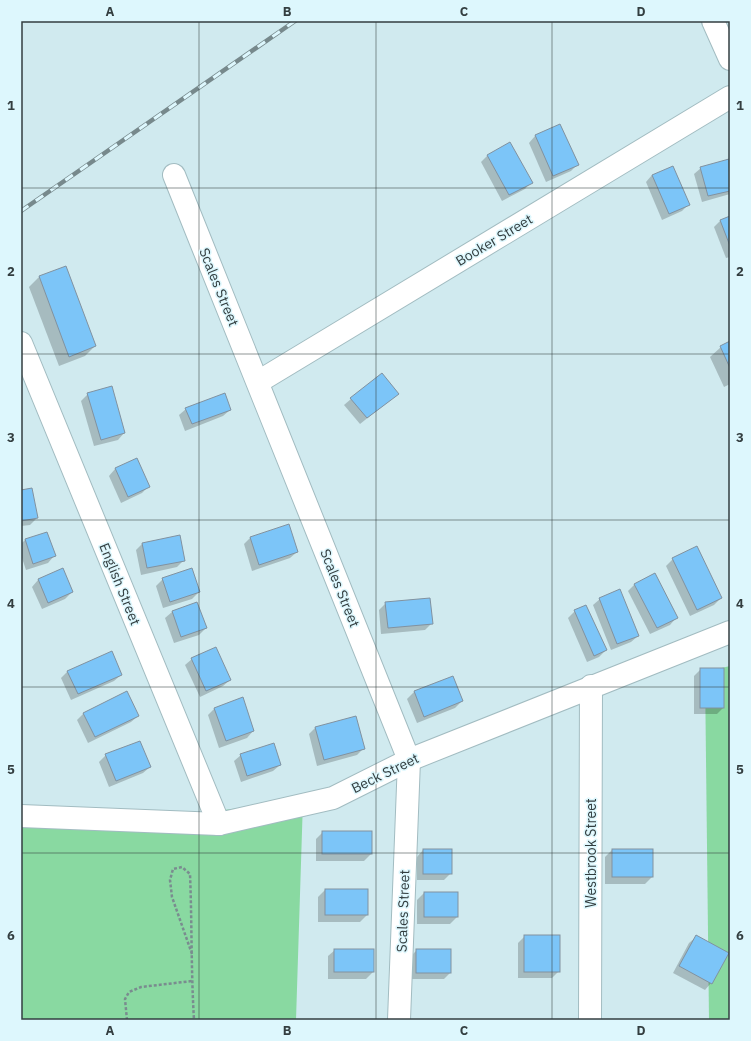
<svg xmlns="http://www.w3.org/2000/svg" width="751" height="1041" font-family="'IBM Plex Sans',sans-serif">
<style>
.green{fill:#89d9a1}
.shadow{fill:#0003}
.building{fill:#7cc5f8;stroke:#8192a0}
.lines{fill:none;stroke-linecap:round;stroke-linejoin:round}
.minor-casing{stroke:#a2bcc1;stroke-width:24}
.path{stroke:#7a8c8f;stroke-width:2.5;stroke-dasharray:3 2;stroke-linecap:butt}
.minor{stroke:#fff;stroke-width:22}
.rail-casing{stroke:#77898c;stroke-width:4.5}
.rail{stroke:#ddf7fd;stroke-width:3;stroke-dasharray:9;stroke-linecap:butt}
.grid{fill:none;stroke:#333e40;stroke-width:1;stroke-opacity:0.55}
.labels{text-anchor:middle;stroke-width:3;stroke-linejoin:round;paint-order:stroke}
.street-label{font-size:14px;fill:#333e40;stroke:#ddf7fd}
.neatline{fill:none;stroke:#333e40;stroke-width:1.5}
.grid-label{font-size:13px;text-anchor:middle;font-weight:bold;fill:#333e40}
</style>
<rect width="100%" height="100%" fill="#d0eaef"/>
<g class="green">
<path d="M730,666V1020H709L705,672Z"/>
<path d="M303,800L296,1020H21V810L167,817Z"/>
</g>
<g class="shadow">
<path d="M560,125L578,164L571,171L546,182L529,143L535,136Z"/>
<path d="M510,143L531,182L525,189L502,201L481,162L487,156Z"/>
<path d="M729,161L730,166V194L702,202L694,174L701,168Z"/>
<path d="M652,175L689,204L682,211L662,220L646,182Z"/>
<path d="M730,217V257L726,258L714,227L721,220Z"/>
<path d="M66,267L95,346L85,356L59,366L29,287L39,277Z"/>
<path d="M730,343V384L724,387L710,357L721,347Z"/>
<path d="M88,394L124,433L118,440L94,446L81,401Z"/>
<path d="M351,399L390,400L360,424L344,405Z"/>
<path d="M186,409L230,410L223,416L185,431L179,415Z"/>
<path d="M137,460L149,486L142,493L121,503L109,476L115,469Z"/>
<path d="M21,491L37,518L30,525L21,526Z"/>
<path d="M47,533L54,556L48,563L26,570L21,555V544L25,540Z"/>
<path d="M251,537L297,552L290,558L252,571L244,544Z"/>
<path d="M143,543L184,560L177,567L141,575L136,550Z"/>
<path d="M673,559L721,598L714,605L690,616L666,566Z"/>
<path d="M163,579L199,592L192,599L163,608L156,586Z"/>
<path d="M38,580L72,592L65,599L42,609L32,587Z"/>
<path d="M635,584L676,618L670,625L650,634L628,591Z"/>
<path d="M600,599L638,636L631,642L611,650L593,605Z"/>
<path d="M197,603L206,628L199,635L174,643L165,618L172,612Z"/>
<path d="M386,603L432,623L425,630L381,634L379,610Z"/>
<path d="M575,611L606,650L599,657L587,662L568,618Z"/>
<path d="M192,659L230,680L223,686L200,697L185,665Z"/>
<path d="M701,669L723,708L717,714H694V676Z"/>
<path d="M68,671L121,675L114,681L71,700L61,678Z"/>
<path d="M452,677L462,701L455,708L417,723L407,699L414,692Z"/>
<path d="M242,699L253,731L247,738L219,748L208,715L214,709Z"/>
<path d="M84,713L138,716L131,722L88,743L77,720Z"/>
<path d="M316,727L364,748L357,755L317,766L309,734Z"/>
<path d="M106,755L150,767L143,773L109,787L99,762Z"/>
<path d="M241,755L280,765L273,771L241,782L234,761Z"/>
<path d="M323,832L371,854L364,861H316V839Z"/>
<path d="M423,850L451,873L444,880H417V857Z"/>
<path d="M612,850H652V877L645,884H605V857Z"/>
<path d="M325,890H367V915L360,922H318V897Z"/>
<path d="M424,893H457V917L450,924H417V900Z"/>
<path d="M525,936L559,971L552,978H518V943Z"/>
<path d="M696,937L711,983L705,990L673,973L689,943Z"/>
<path d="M335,950L373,972L366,979H328V956Z"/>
<path d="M417,950L450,973L444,979H410V957Z"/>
</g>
<g class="building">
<path d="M560,124L579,165L553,176L535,135Z"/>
<path d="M510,142L533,183L509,195L487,155Z"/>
<path d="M729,159L730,191L708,196L700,167Z"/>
<path d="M673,166L690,205L669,214L652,175Z"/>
<path d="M730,216V246L720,220Z"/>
<path d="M66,266L96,346L69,357L39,276Z"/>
<path d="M730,341V368L720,346Z"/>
<path d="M382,373L399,394L367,418L350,398Z"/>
<path d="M112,386L125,433L101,440L87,393Z"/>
<path d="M225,393L231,410L192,424L185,408Z"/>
<path d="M137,458L150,487L128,497L115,468Z"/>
<path d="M32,488L38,518L21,521V490Z"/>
<path d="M289,524L298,552L259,565L250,537Z"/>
<path d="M47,532L56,556L33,564L25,539Z"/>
<path d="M180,535L185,561L147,568L142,543Z"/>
<path d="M697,546L722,598L697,610L672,558Z"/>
<path d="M63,568L73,592L48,603L38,579Z"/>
<path d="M192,568L200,592L170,602L162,578Z"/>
<path d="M655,573L678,618L657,628L634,584Z"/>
<path d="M620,589L639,636L617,644L599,598Z"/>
<path d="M430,598L433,624L388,628L385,602Z"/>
<path d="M197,602L207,628L181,637L172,611Z"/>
<path d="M586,605L607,650L594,656L574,610Z"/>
<path d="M216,647L231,680L206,691L191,658Z"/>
<path d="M112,651L122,675L78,694L67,671Z"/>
<rect x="700" y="668" width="24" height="40"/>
<path d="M453,676L463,701L424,717L414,691Z"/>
<path d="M127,691L139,716L95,737L83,713Z"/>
<path d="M243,697L254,731L226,741L214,708Z"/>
<path d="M356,716L365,749L324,760L315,727Z"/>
<path d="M140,741L151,767L116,781L105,754Z"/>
<path d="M274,743L281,765L247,776L240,754Z"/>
<rect x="322" y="831" width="50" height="23"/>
<rect x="423" y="849" width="29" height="25"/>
<rect x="612" y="849" width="41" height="28"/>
<rect x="325" y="889" width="43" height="26"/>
<rect x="424" y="892" width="34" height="25"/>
<rect x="524" y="935" width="36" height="37"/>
<path d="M696,935L729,953L712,984L679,966Z"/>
<rect x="334" y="949" width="40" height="23"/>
<rect x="416" y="949" width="35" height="24"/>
</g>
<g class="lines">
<g class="minor-casing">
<g id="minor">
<path d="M713,21L730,59"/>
<path d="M174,175L409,760L399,1020"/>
<path d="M21,343L219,824"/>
<path d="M258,382L730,97"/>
<path d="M21,816L219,824L333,798L409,760L730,632"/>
<path d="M590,1020L591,686"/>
</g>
</g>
<g class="path">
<path d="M192,954L172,897L170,880L173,869L182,867L190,874C192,923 191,971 194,1020"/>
<path d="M127,1020L125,999L129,992L141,987L192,981"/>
</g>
<use href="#minor" class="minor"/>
<g class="rail-casing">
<path id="rail" d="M21,211L295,21"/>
</g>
<use href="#rail" class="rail"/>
</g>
<path class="grid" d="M199,21V1020M376,21V1020M552,21V1020M21,188H730M21,354H730M21,520H730M21,687H730M21,853H730"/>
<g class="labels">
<g class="street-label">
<text transform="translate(494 240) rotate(-31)" y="5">Booker Street</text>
<text transform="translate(219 287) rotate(68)" y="5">Scales Street</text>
<text transform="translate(120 584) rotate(68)" y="5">English Street</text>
<text transform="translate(340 588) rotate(68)" y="5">Scales Street</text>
<text transform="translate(385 773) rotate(-26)" y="5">Beck Street</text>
<text transform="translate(591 853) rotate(-90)" y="5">Westbrook Street</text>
<text transform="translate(403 911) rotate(-88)" y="5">Scales Street</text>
</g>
</g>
<rect width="751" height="1041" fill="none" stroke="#ddf7fd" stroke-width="44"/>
<rect x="22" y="22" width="707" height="997" class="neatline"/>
<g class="grid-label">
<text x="110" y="16">A</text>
<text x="287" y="16">B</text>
<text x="464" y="16">C</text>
<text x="641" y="16">D</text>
<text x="11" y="110">1</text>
<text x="740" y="110">1</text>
<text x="11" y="276">2</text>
<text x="740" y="276">2</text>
<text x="11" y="442">3</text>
<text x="740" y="442">3</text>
<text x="11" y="608">4</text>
<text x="740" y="608">4</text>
<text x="11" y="774">5</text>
<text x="740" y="774">5</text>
<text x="11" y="940">6</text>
<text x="740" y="940">6</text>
<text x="110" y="1035">A</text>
<text x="287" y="1035">B</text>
<text x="464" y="1035">C</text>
<text x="641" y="1035">D</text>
</g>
</svg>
